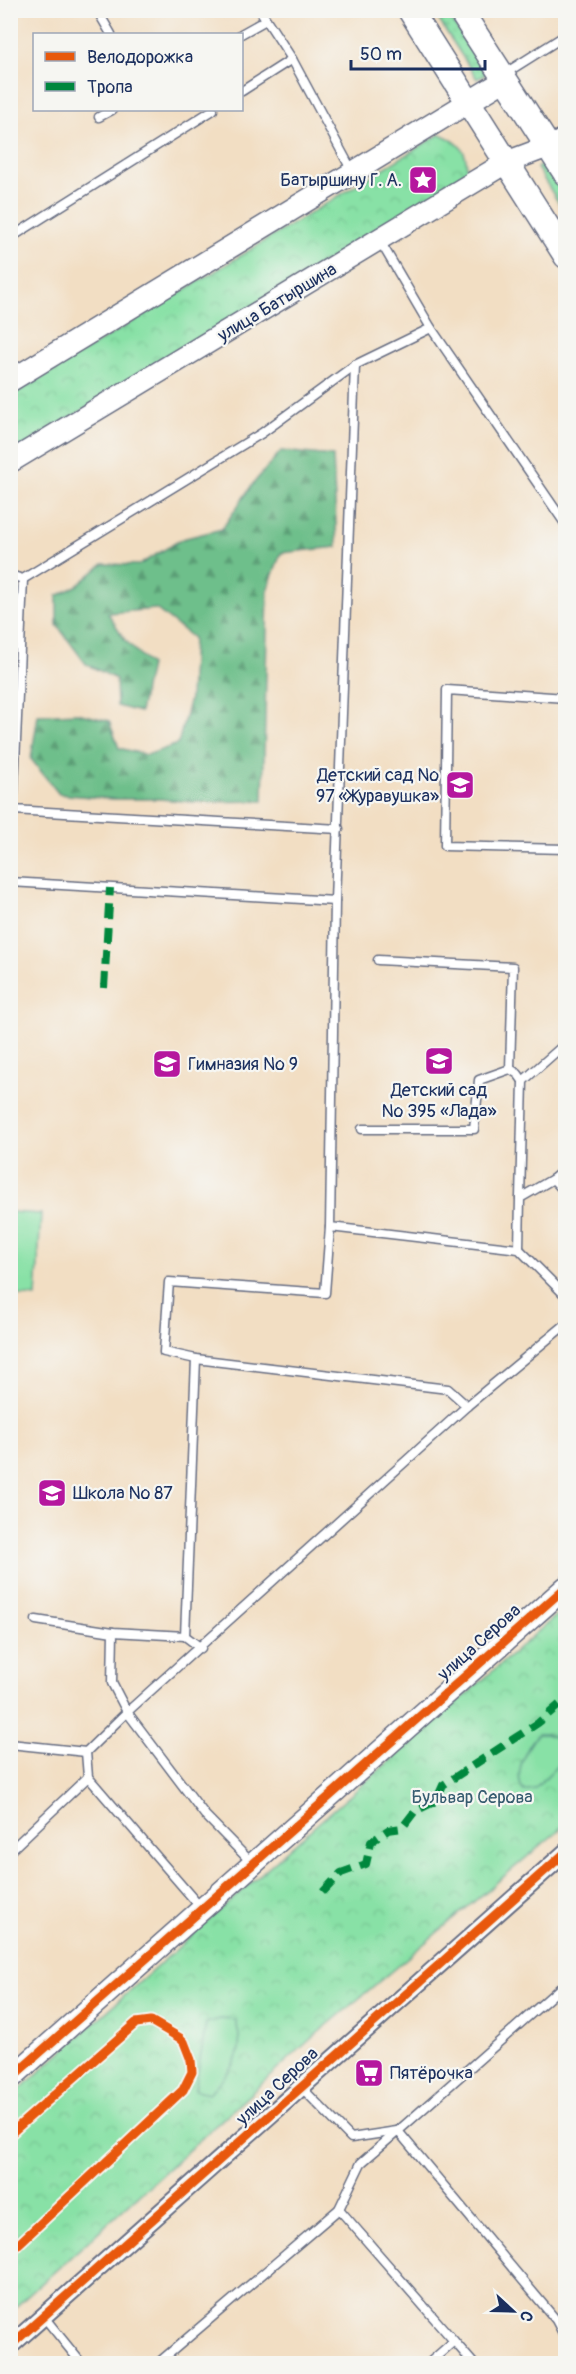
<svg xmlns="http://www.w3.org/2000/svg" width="576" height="2374" font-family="Pangolin,sans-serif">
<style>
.grass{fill:url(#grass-dots);stroke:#528882;stroke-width:1.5}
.forest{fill:url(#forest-firs);stroke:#447774;stroke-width:1.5}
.park{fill:url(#park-crowns);stroke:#528882;stroke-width:1.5}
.pitch{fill:#88e1a6;stroke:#528882;stroke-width:1.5}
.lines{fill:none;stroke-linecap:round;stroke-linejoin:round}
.service-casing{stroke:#666c81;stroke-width:11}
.minor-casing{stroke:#666c81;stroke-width:20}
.tertiary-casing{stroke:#666c81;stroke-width:24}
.secondary-casing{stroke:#666c81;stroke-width:27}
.service{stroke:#fff;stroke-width:8}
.minor{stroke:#fff;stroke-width:16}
.tertiary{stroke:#fff;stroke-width:21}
.secondary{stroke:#fff;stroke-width:24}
.quiet{stroke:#00873e;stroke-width:8;stroke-dasharray:15 8;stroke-linecap:butt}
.cycleway-casing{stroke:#f6f6f2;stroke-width:13}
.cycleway{stroke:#e8590c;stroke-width:9}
.labels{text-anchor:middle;stroke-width:4.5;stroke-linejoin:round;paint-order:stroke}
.poi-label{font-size:18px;fill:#1b2f5e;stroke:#f6f6f2;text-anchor:start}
.street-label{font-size:18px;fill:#1b2f5e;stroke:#f6f6f2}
.park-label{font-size:18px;fill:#365c70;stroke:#f6f6f2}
</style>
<defs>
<pattern id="grass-dots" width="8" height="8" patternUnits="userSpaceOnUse" patternTransform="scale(1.5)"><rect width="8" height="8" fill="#88e1a6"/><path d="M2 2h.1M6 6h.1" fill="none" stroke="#75c191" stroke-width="1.8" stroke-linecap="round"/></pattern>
<pattern id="forest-firs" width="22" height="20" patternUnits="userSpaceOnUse" patternTransform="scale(1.5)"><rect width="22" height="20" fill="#6ebf8b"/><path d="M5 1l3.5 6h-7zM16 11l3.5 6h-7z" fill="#5a9c75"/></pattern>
<pattern id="park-crowns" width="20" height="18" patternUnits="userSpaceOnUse" patternTransform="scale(1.5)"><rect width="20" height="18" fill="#88e1a6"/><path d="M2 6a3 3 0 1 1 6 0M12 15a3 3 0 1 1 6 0" fill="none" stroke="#75c191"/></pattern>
</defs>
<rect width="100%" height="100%" fill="#f6f6f2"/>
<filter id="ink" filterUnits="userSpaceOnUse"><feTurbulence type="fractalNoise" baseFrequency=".0167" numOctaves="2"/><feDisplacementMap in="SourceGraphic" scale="12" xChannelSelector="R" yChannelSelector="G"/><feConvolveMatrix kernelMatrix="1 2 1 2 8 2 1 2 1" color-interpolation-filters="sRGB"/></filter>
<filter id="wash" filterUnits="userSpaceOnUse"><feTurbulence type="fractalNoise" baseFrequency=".008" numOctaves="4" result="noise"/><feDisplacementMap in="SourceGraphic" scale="24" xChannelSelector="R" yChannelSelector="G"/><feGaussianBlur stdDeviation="1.35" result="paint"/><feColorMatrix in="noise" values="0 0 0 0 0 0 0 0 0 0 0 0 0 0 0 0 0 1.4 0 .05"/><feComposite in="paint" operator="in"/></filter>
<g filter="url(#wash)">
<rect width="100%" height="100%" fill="#f2dec3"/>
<g class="grass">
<path d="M433,11H446L486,74L477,79Z"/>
<path d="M548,161L565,189V213L537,168Z"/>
</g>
<path class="forest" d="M281,451L333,456L337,547L281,553L268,588L263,801L195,802L160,799H112L59,794L31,759L38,715L77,713L109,721L119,748L147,755L178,744L190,698L193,638L156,609L108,613L125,640L150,665L140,712L117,706L116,679L86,664L57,625V596L78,585L103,564L139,565L182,539L222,529L252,485Z"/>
<g class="park">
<path d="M440,134C462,143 469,153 466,176L11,454V396Z"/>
<path d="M565,1608V1825L312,2038L11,2311L10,2098L292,1846Z"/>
</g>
<g class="pitch">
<path d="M11,1212L41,1214L36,1297L11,1295Z"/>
<path d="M538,1734H545L565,1741V1758L534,1789L524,1791C512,1776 526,1747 538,1734Z"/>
<path d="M220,2019L235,2020C248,2055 231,2069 209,2093L195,2090L206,2023Z"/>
</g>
</g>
<g filter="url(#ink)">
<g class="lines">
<g class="service-casing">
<g id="service">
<path d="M97,10L111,34"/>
<path d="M260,10L292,59L352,171"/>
<path d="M241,34L266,20"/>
<path d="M504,74L566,35"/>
<path d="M242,91L292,59"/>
<path d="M99,117L112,110"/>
<path d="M10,238L213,110"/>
<path d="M431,328L566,525"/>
<path d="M355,365L335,901L330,1227L519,1249L566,1296"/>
<path d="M10,575L23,579L262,433L355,365L431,328L380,241"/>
<path d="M23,579L13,810L339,829"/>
<path d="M566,698L447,690L445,846L566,849"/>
<path d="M10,819L13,810"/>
<path d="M10,882L335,901"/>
<path d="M378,960L513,967L510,1069"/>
<path d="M362,1129H474L479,1080L510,1069L518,1074L523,1081"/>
<path d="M553,1179L566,1168"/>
<path d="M520,1198L523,1081L566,1043"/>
<path d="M330,1227L325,1293L169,1282L164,1352L196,1359L448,1389L467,1406"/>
<path d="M519,1249L520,1198L553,1179L566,1193"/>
<path d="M196,1359L185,1636L201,1648"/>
<path d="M36,1620L113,1632L185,1636"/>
<path d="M113,1632L112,1683L127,1712L205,1815L253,1864"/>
<path d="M10,1744L86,1752"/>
<path d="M10,1851L88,1777"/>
<path d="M202,1909L88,1777L86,1752L127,1712L467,1406L566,1324"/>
<path d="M566,1983L398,2131L556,2320L566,2339"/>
<path d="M302,2088L351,2138L397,2131"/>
<path d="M339,2209L454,2341"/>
<path d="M44,2317L82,2364"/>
<path d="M157,2364L339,2209L361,2163L398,2131"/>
<path d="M428,2364L454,2341L474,2364"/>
</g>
</g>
<g class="minor-casing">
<g id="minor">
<path d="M547,147L566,135"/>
<path d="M10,2346L566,1852"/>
</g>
</g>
<g class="tertiary-casing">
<g id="tertiary">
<path d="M10,381L505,80"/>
<path d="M10,462L507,162L547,147"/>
<path d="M10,2079L566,1587"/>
</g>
</g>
<g class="secondary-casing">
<g id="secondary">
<path d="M410,10L566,256"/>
<path d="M460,10L566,174"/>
</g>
</g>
<use href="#service" class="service"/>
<use href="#minor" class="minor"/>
<use href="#tertiary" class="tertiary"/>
<use href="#secondary" class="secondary"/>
<g class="quiet">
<path d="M104,988L110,888"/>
<path d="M323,1892L341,1873L366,1864L371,1842L388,1830L402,1828L415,1811L436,1801L443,1785L538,1723L566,1699"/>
</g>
<g class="cycleway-casing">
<g id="cycleway">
<path d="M10,2079L566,1587"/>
<path d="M10,2134L136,2023L151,2021L180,2038L184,2042L191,2060L192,2072L183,2090L10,2252"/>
<path d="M10,2346L566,1852"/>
</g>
</g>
<use href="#cycleway" class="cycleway"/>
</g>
</g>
<defs>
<g id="sight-square" transform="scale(1.5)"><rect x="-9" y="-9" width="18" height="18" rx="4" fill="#b5179e" stroke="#f6f6f2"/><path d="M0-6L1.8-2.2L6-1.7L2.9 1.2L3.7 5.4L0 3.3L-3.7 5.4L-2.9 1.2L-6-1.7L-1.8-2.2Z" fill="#fff"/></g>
<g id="school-square" transform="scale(1.5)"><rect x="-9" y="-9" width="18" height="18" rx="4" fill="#b5179e" stroke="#f6f6f2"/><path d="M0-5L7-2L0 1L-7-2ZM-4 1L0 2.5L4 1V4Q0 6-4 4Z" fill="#fff"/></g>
<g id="supermarket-square" transform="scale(1.5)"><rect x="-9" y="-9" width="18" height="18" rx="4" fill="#b5179e" stroke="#f6f6f2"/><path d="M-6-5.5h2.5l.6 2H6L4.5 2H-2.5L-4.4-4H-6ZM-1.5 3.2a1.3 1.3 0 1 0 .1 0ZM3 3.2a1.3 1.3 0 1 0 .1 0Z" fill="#fff"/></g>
</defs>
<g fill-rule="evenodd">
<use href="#sight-square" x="423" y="180"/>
<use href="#school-square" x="460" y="785"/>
<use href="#school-square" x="439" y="1061"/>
<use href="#school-square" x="167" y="1064"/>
<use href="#school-square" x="52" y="1493"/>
<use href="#supermarket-square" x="369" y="2073"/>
</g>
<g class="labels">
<g class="poi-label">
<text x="402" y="186" text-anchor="end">Батыршину Г. А.</text>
<text x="439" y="781" text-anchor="end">Детский сад №<tspan x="439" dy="21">97 «Журавушка»</tspan></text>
<text x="188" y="1070">Гимназия № 9</text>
<text x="439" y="1096" text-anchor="middle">Детский сад<tspan x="439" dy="21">№ 395 «Лада»</tspan></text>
<text x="73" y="1499">Школа № 87</text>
<text x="390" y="2079">Пятёрочка</text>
</g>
<g class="street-label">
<text transform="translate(277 302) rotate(-31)" y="6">улица Батыршина</text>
<text transform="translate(479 1642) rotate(-42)" y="6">улица Серова</text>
<text transform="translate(277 2086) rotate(-43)" y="6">улица Серова</text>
</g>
<g class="park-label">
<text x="472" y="1803">Бульвар Серова</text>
</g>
</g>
<rect width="576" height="2374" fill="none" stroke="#f6f6f2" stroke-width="36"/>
<rect x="33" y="33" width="210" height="78" fill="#f6f6f2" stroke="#9ea6b7" stroke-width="1.5"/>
<rect x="45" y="52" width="30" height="9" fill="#e8590c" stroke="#9ea6b7" stroke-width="1.5"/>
<text x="87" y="63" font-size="18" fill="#1b2f5e">Велодорожка</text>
<rect x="45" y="82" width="30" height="9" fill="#00873e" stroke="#9ea6b7" stroke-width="1.5"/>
<text x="87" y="93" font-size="18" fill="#1b2f5e">Тропа</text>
<g transform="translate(513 2311) rotate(112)" stroke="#f6f6f2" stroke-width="4.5" paint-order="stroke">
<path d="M0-4.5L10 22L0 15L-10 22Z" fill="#1b2f5e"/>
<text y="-9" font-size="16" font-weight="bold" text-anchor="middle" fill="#1b2f5e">С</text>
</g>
<path d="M351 60v9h134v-9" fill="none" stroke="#1b2f5e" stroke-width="3"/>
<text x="360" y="60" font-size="18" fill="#1b2f5e" stroke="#f6f6f2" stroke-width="4.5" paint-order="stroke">50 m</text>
</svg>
